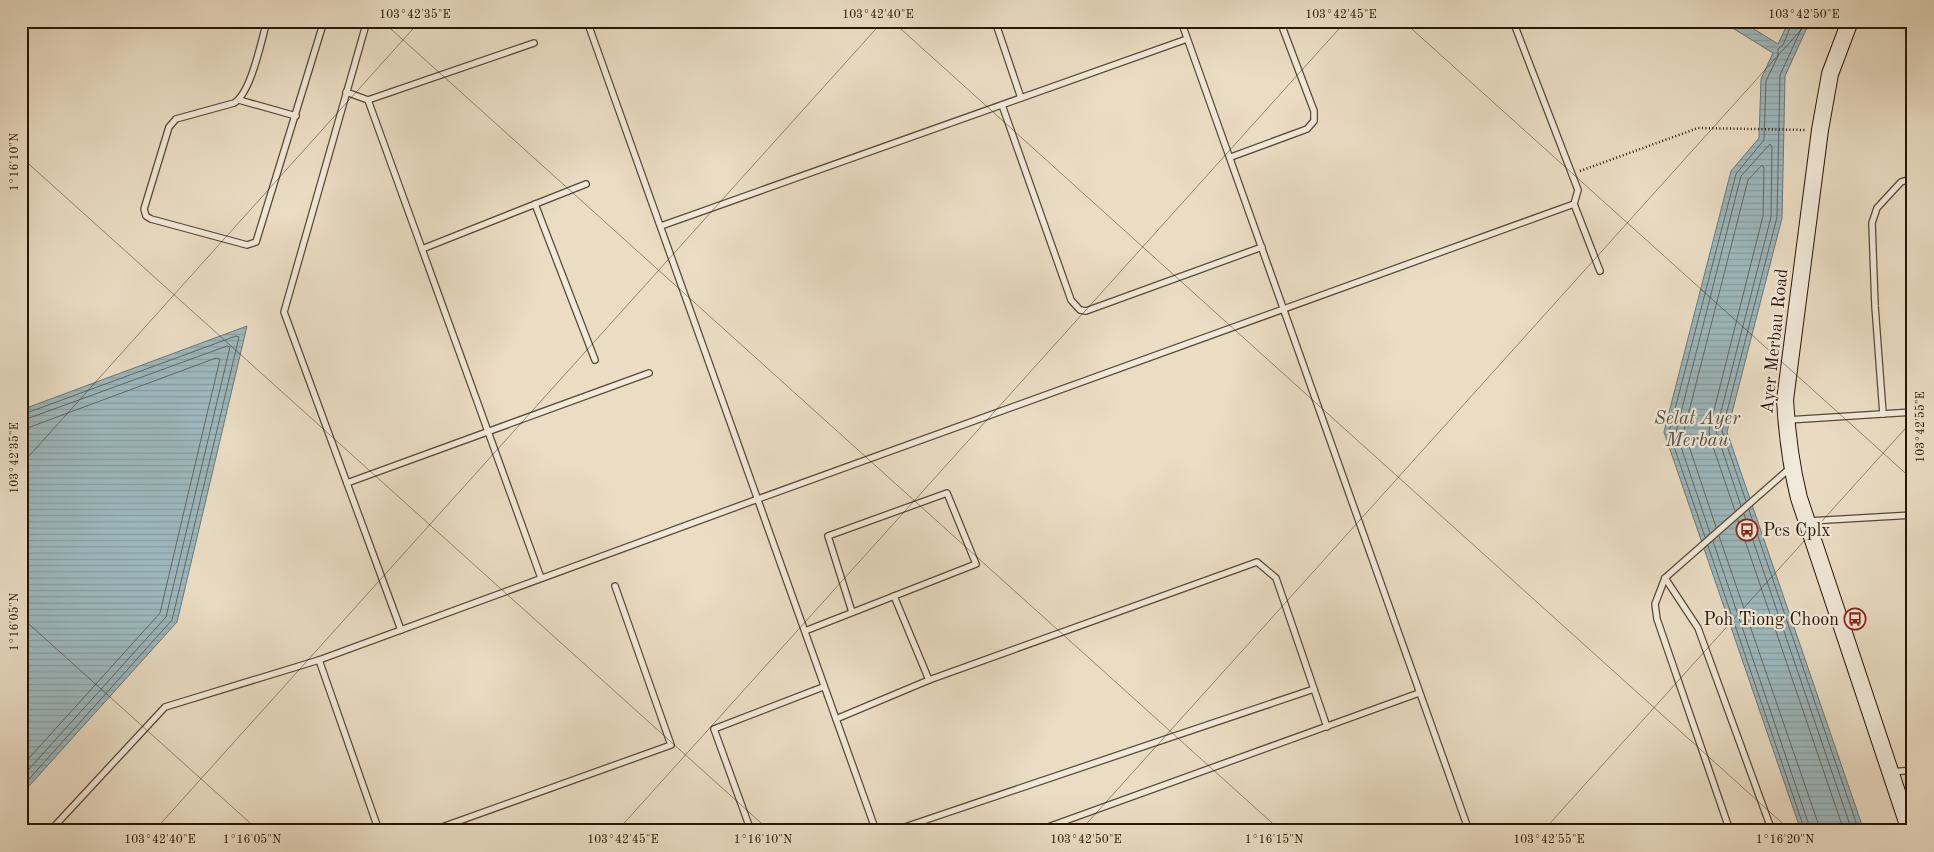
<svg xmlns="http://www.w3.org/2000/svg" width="1934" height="852" font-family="'Old Standard TT',serif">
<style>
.water{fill:url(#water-rules);stroke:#6f7875}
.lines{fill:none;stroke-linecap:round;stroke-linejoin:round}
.shore{stroke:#646862;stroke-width:1}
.lane-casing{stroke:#5a4835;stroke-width:8}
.secondary-casing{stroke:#2a1605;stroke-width:18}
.path{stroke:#2a1605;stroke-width:2.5;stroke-dasharray:1 2.5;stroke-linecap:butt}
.lane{stroke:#f1e9d9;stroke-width:5.5}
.secondary{stroke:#f1e9d9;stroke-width:16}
.ticks{fill:none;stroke:#2a1605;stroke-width:1;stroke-opacity:0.45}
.labels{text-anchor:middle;stroke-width:4.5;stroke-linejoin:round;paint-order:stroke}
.street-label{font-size:18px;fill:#2a1605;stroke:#f1e9d9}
.poi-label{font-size:18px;fill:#2a1605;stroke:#f1e9d9;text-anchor:start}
.water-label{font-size:19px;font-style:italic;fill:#524f46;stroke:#f1e9d9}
.neatline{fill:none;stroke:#2a1605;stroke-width:2}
.ticks-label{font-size:12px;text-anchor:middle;fill:#2a1605}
</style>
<defs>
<pattern id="water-rules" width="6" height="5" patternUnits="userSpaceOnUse" patternTransform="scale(1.25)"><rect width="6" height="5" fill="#9db9bf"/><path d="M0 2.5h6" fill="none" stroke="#879ea3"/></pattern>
</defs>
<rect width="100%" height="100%" fill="#eaddc4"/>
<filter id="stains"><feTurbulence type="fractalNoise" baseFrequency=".004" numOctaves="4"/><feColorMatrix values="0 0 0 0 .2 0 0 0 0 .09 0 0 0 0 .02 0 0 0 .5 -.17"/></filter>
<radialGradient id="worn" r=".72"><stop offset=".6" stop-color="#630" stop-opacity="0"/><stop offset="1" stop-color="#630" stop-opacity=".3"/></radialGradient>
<g class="water">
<path d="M1721,21H1741L1778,44L1789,21H1810L1785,76L1782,218L1727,432L1864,831H1801L1664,432L1731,171L1759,138L1761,79L1773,53Z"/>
<path d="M247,326L177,622L21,795V410Z"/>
</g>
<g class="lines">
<g class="shore">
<path d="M21,415L236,336L239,337L172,620L21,788"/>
<path d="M21,421L227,346L230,347L166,617L21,778"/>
<path d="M21,428L30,427L216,358L220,359L160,613L21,767"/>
<path d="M1746,501L1722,431L1777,217L1780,75L1805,21"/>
<path d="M1749,510L1859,831"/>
<path d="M1744,514L1852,831"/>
<path d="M1738,520L1844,831"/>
<path d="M1716,527L1684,431L1748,180L1762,165L1764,168L1763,216L1709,430L1710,438L1735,511"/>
<path d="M1710,533L1676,432L1741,176L1770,144L1772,147L1771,217L1716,431L1741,506"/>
<path d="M1719,536L1818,823L1819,831"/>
<path d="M1705,537L1669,432L1736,174L1764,140L1766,81L1778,56V49L1783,45L1793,21"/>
<path d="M1713,541L1811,831"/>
<path d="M1708,546L1805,831"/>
</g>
<g class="lane-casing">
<g id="lane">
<path d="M267,21C261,42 251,93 234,103L176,119L169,127L144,209L146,216L151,219L247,245L256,242L324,21"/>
<path d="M367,21L284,312L401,630"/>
<path d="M587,21L876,831"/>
<path d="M995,21L1021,98"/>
<path d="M1181,21L1469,831"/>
<path d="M1513,21L1578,190L1574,204L1600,271"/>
<path d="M346,92L368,100L534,43"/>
<path d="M239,100L296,116"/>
<path d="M368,100L422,249L586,184"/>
<path d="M1002,105L1071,300L1080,310L1086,311L1262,247"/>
<path d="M1231,157L1307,129L1314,121V111L1280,21"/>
<path d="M535,204L595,360"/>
<path d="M661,226L1187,39"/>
<path d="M422,249L541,578"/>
<path d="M1883,414L1875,306L1872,223L1877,208L1901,182L1913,178"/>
<path d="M1788,420L1913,412"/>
<path d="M347,483L649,373"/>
<path d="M1809,521L1913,515"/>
<path d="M1665,578L1698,628L1772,831"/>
<path d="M894,596L929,680"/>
<path d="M805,631L976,564L947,493L828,536L852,612"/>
<path d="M319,660L379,831"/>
<path d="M836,719L929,680L1257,562L1276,578L1327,727"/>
<path d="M1892,772L1913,770"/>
<path d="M50,831L165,707L319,660L758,499L1574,204"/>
<path d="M431,831L671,745L615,586"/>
<path d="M751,831L714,729L823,687"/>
<path d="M893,831L1314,689"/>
<path d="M1037,831L1419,693"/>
<path d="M1730,831L1657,619L1655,604L1665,578L1790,468"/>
</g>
</g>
<g class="secondary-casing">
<path id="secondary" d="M1850,21L1830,74L1820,130L1785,400C1787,434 1791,466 1799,498L1910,831"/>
</g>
<path class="path" d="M1580,171L1698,128L1805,130"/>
<use href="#lane" class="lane"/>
<use href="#secondary" class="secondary"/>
</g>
<path class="ticks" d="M382,21L1281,831M892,21L1791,831M1403,21L1913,480M21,157L770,831M21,465L420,21M21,617L259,831M154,831L883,21M617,831L1346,21M1080,831L1809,21M1543,831L1913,420"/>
<defs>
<g id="bus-ring" transform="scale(1.125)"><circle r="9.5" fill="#f1e9d9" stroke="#8f2418" stroke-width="1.5"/><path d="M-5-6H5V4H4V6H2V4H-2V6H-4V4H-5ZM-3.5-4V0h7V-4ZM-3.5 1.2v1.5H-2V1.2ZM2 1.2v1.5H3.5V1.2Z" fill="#8f2418"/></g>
</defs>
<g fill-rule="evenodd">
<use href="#bus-ring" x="1747" y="530"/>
<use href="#bus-ring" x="1855" y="619"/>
</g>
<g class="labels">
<g class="street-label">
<text transform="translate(1774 341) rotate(-84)" y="6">Ayer Merbau Road</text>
</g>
<g class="poi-label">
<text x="1763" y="536">Pcs Cplx</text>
<text x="1839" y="625" text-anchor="end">Poh Tiong Choon</text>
</g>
<g class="water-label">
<text x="1697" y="424">Selat Ayer<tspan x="1697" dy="22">Merbau</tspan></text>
</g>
</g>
<rect width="1934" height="852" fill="none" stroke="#eaddc4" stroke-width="55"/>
<rect x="28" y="28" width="1878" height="796" class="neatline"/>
<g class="ticks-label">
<text x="415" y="18">103°42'35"E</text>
<text x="878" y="18">103°42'40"E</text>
<text x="1341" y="18">103°42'45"E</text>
<text x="1804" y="18">103°42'50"E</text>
<text transform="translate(14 162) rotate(-90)" y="4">1°16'10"N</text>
<text transform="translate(1920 427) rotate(-90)" y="4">103°42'55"E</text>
<text transform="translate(14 458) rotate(-90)" y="4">103°42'35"E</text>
<text transform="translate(14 622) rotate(-90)" y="4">1°16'05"N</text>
<text x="160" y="843">103°42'40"E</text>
<text x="252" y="843">1°16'05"N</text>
<text x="623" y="843">103°42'45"E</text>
<text x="763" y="843">1°16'10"N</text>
<text x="1086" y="843">103°42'50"E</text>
<text x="1274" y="843">1°16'15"N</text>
<text x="1549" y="843">103°42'55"E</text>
<text x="1785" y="843">1°16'20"N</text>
</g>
<rect width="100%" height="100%" filter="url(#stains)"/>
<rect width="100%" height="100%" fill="url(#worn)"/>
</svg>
